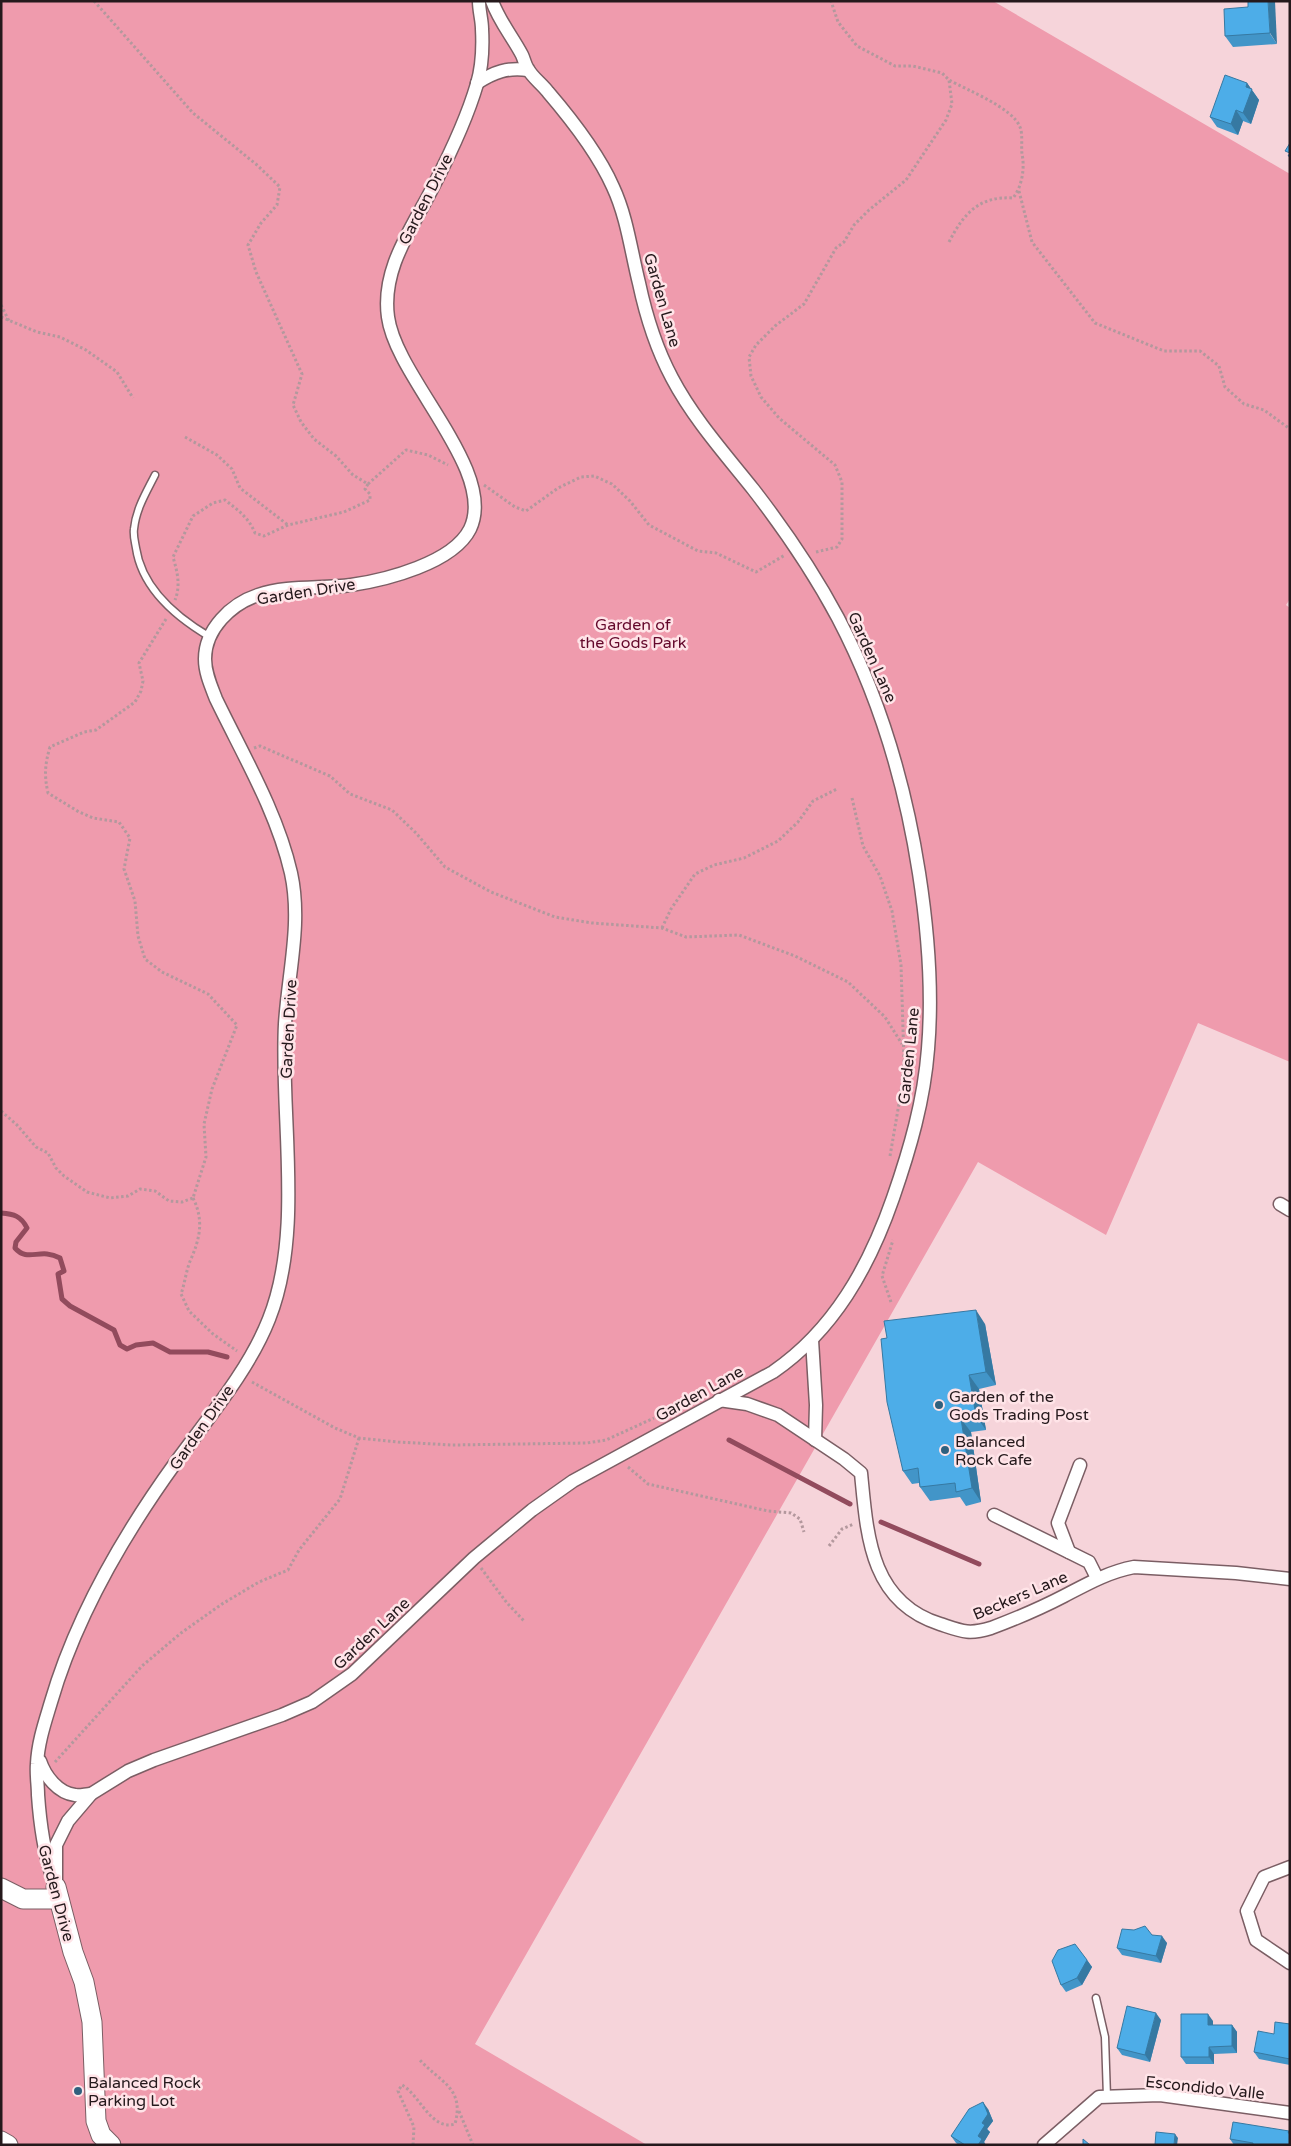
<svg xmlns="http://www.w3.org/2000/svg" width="1291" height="2146" font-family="'Varela Round',sans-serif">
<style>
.green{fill:#ef9bad}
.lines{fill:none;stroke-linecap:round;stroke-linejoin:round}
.stream{stroke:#924b5d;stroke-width:5}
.lane-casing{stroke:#7b5e64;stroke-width:9}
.street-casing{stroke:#7b5e64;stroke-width:15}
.secondary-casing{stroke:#7b5e64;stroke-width:21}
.path{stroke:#b3989d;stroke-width:3;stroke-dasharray:2.5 2.5;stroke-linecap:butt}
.lane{stroke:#fff;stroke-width:6}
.street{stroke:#fff;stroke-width:12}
.secondary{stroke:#fff;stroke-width:19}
.wall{fill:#4295c8}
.shaded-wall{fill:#3679a2}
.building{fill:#4dade8;stroke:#3679a2}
.poi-dot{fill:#30607e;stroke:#ffe4e8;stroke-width:2}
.labels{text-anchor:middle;stroke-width:5;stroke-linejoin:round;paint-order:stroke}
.street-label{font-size:16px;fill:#25191c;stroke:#ffe4e8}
.park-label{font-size:16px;fill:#64082b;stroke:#ffe4e8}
.poi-label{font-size:16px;fill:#25191c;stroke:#ffe4e8;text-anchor:start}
</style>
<rect width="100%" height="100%" fill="#f6d4da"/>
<path class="green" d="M1,1H993L1290,174V599L1286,605L1290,608V1062L1198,1023L1106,1235L978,1162L475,2044L647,2145H1Z"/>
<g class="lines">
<g class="stream">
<path d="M1,1213C14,1214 21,1216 27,1228L16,1242L15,1248C28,1263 40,1247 60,1258L64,1271L58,1274L62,1299L70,1306L114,1330L120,1345L127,1349L136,1345L153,1343L170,1352H208L227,1357"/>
<path d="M729,1440L850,1504"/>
<path d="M881,1522L979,1564"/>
</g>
<g class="lane-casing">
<g id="lane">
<path d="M155,475C146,493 136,509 134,529C133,535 135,542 136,548C142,589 176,617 210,637"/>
<path d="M1096,1998L1105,2037L1107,2097"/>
</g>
</g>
<g class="street-casing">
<g id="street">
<path d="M477,83C494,72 508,67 528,70"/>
<path d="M1280,1204L1290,1210"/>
<path d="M812,1340L816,1405L815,1440"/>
<path d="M719,1400L747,1404L778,1415L844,1459L861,1473C867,1535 870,1602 940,1624C961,1631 968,1635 991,1628C1015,1619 1041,1608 1064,1596C1087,1584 1108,1572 1134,1567L1236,1573L1290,1579"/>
<path d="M994,1515L1089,1562L1097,1578"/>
<path d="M1069,1552L1058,1523L1080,1465"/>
<path d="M40,1761C45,1776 58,1793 75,1795C80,1796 86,1794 91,1794"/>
<path d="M1290,1867L1264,1877L1247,1911L1256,1940L1290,1963"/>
<path d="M52,1876C43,1848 40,1824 38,1795C38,1785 36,1774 37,1764C38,1742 45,1722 51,1702C76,1616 124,1534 176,1462C208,1418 249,1370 269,1319C304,1231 280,1117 285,1024C288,974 302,923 291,873C277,812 243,755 216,699C211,686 205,673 205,659C205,629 231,604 258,595C287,585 321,589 351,585C386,580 453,563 470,529C498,471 396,378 388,317C381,267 414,226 435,183C451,152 467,118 477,84C482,67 483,47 482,29C482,20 479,11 479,1"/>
<path d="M56,1887V1845L68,1821L91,1794L128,1771L154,1760L282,1715L312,1702L352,1674L474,1558L532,1510L573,1481L773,1372C834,1330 869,1267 893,1198C910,1149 924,1101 928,1049C933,990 928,931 919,873C905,783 880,698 838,618C814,573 784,529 753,489C725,454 693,418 672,378C656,348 646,316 639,283C631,251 627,217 613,187C598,153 572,120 548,92C542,84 532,77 528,69C525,65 524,59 522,55C512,36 499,21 492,1"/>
<path d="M1044,2145L1099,2097L1160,2095L1290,2113"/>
</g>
</g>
<g class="secondary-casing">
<g id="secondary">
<path d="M56,1887L73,1952L84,1982L92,2022L96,2121L101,2135L111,2145"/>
<path d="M1,1888L23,1899H59"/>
<path d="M1,2141L8,2145"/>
</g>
</g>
<g class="path">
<path d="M94,1L193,113L257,165L280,187L277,205L261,223L248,245L256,272L302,374L293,405L301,422L314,439L336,456L353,475L368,484L365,489L370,494V500L344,512L288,525L264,536L255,533C249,518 238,510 225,500L213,503L193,516L173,557C177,571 181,585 175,600"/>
<path d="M1019,191L1032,242L1095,323L1164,351H1200L1219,366L1225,387L1244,404L1264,410L1290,429"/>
<path d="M949,242C964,213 979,196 1013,198C1022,187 1025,168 1022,154C1021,146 1023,134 1020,127C1013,108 967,90 949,80"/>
<path d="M1,305L9,321"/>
<path d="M1,317L37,332L60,337L86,350L117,372L133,398"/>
<path d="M185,437L217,455L232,469L240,488L288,525"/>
<path d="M368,484L406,450L428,455L448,465"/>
<path d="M484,485L515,507L526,511L558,488L581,477L594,476L612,484L630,501L649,525L698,551L716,553L756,572L785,555"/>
<path d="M816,552L837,547L842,539V482L835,465L779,418L761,397L751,376L749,357L756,345L775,326L804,304L836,248L844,242L854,225L869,210L906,180L946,120L952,104L949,80L942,73L913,66H895L857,46L838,22L831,1"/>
<path d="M166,619L139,663L143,681L141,691L135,702L96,730L84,732L50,747C45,764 44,775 48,793L79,812L93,818L119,822L130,838L124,869L135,901L138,936L145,959L162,972L208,994L237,1025L212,1089L204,1124L206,1157L193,1198"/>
<path d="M254,748L260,746L330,776L350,794L392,810L416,833L445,867L491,892L555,917L592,923L662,928L686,937L739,935L795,956L848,982L885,1017L902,1044"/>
<path d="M852,798L863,846L880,876L892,911L901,965L904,1061L901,1092L890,1156"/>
<path d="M662,928L671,909L695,874L714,865L744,858L778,841L798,822L813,801L837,789"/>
<path d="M1,1111L17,1125L36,1147L48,1153L56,1168L64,1176L87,1192L110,1198L128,1196L140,1189L155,1191L169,1201L182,1202L193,1198"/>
<path d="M193,1198C204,1220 200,1238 191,1259C186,1270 185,1283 181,1294L189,1311L213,1334L237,1351"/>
<path d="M891,1302L882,1276L893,1240"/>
<path d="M252,1382L335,1428L359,1438L398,1442L452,1445L587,1443L606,1440L654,1418"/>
<path d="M628,1467L648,1484L768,1511L791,1513L800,1519L804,1532"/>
<path d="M829,1546L842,1529L854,1524"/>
<path d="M481,1568L507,1603L525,1622"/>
<path d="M55,1762L142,1666L181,1633L222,1604L259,1582L288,1570L299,1550L340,1499L359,1438"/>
<path d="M459,2111L473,2145"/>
<path d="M413,2145L414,2127L398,2091L402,2085C420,2095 431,2131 455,2124C465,2087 439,2082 419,2059"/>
</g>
<use href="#lane" class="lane"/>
<use href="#street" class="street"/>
<use href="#secondary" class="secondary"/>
</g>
<g class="wall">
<path d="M1248,1L1277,44L1233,47L1225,36L1248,7Z"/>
<path d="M1247,83L1259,100L1251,124L1243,121L1238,135L1217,127L1210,117Z"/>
<path d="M985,1324L996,1385L979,1389L986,1430L971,1432L981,1502L966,1506L960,1497L930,1501L920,1487L919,1483L912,1484L903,1471L887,1338Z"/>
<path d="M1152,1935L1167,1943L1161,1963L1122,1955L1117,1948Z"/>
<path d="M1087,1960L1092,1967L1082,1985L1066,1992L1061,1985Z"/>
<path d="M1161,2020L1150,2062L1122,2055L1117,2048Z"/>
<path d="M1213,2021V2025H1232L1237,2032V2053L1214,2054V2064H1186L1181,2057Z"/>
<path d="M1290,2024V2065L1259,2059L1254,2052L1274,2034Z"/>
<path d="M988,2109L993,2121L987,2129L990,2132L984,2142L986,2145H959L956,2143L951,2136Z"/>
<path d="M1289,2131L1290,2132V2145H1234L1230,2139Z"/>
</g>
<g class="shaded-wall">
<path d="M1268,1H1275L1277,44L1270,33Z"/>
<path d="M1247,83L1259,100L1251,124L1243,113L1246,87Z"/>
<path d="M1236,110L1243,121L1238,135L1231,124Z"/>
<path d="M976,1310L985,1324L996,1385L986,1372Z"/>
<path d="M969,1375L979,1389L986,1430L976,1416Z"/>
<path d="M961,1419L971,1432L981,1502L972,1488Z"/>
<path d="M1162,1936L1167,1943L1161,1963L1156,1956Z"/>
<path d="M1087,1960L1092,1967L1082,1985L1077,1978Z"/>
<path d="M1156,2013L1161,2020L1150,2062L1145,2055Z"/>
<path d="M1208,2014L1213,2021V2032L1208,2025Z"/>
<path d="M1232,2025L1237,2032V2053L1232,2046Z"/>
<path d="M1209,2047L1214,2054V2064L1209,2057Z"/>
<path d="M983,2102L988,2109L993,2121L987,2129L990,2132L984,2142L986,2145H978V2136L982,2123Z"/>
<path d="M1175,2134L1178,2138L1177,2145H1174Z"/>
</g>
<g class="building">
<path d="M1248,1H1268L1270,33L1225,36L1224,9L1248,7Z"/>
<path d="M1225,75L1247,83L1246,87L1252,89L1243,113L1236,110L1231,124L1210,117Z"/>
<path d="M1290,143V156H1288L1290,153L1285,151Z"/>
<path d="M976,1310L986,1372L969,1375L976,1416L961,1419L972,1488L956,1492L955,1483L920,1487L918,1468L903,1471L887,1402L881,1339L887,1338L884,1321Z"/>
<path d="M1145,1926L1152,1935L1162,1936L1156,1956L1117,1948L1122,1929L1134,1930Z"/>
<path d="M1075,1944L1087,1960L1077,1978L1061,1985L1052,1961L1058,1950Z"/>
<path d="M1127,2006L1156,2013L1145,2055L1117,2048Z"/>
<path d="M1181,2014H1208V2025H1232V2046L1209,2047V2057H1181Z"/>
<path d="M1275,2022L1290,2024V2059L1254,2052L1258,2031L1274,2034Z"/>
<path d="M983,2102L988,2114L982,2123L985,2125L978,2136L982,2139L978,2145H965L951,2136L969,2109Z"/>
<path d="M1233,2122L1289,2131L1288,2133H1290V2145H1253V2143L1230,2139Z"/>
<path d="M1156,2132L1175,2134L1174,2145H1155Z"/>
<path d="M1083,2139L1090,2145H1083Z"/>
</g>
<g class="poi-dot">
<circle cx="939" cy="1405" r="5"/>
<circle cx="945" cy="1450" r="5"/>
<circle cx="78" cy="2091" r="5"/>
</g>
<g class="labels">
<g class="street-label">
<text transform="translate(425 199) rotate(-63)" y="6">Garden Drive</text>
<text transform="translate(663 300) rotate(74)" y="6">Garden Lane</text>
<text transform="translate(306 591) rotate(-9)" y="6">Garden Drive</text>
<text transform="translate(873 657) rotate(66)" y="6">Garden Lane</text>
<text transform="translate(288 1029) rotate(-87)" y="6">Garden Drive</text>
<text transform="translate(908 1056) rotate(-84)" y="6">Garden Lane</text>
<text transform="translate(699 1393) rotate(-29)" y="6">Garden Lane</text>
<text transform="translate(201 1427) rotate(-55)" y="6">Garden Drive</text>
<text transform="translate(1020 1595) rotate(-23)" y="6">Beckers Lane</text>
<text transform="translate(371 1633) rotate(-43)" y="6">Garden Lane</text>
<text transform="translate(57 1893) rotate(75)" y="6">Garden Drive</text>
<text transform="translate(1205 2087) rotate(6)" y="6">Escondido Valle</text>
</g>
<g class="park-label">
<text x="633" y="630">Garden of<tspan x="633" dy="18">the Gods Park</tspan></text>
</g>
<g class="poi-label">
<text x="949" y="1402">Garden of the<tspan x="949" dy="18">Gods Trading Post</tspan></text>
<text x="955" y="1447">Balanced<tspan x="955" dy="18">Rock Cafe</tspan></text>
<text x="88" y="2088">Balanced Rock<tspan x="88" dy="18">Parking Lot</tspan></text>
</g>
</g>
<rect width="1291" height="2146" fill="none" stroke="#25191c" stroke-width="5"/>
</svg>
